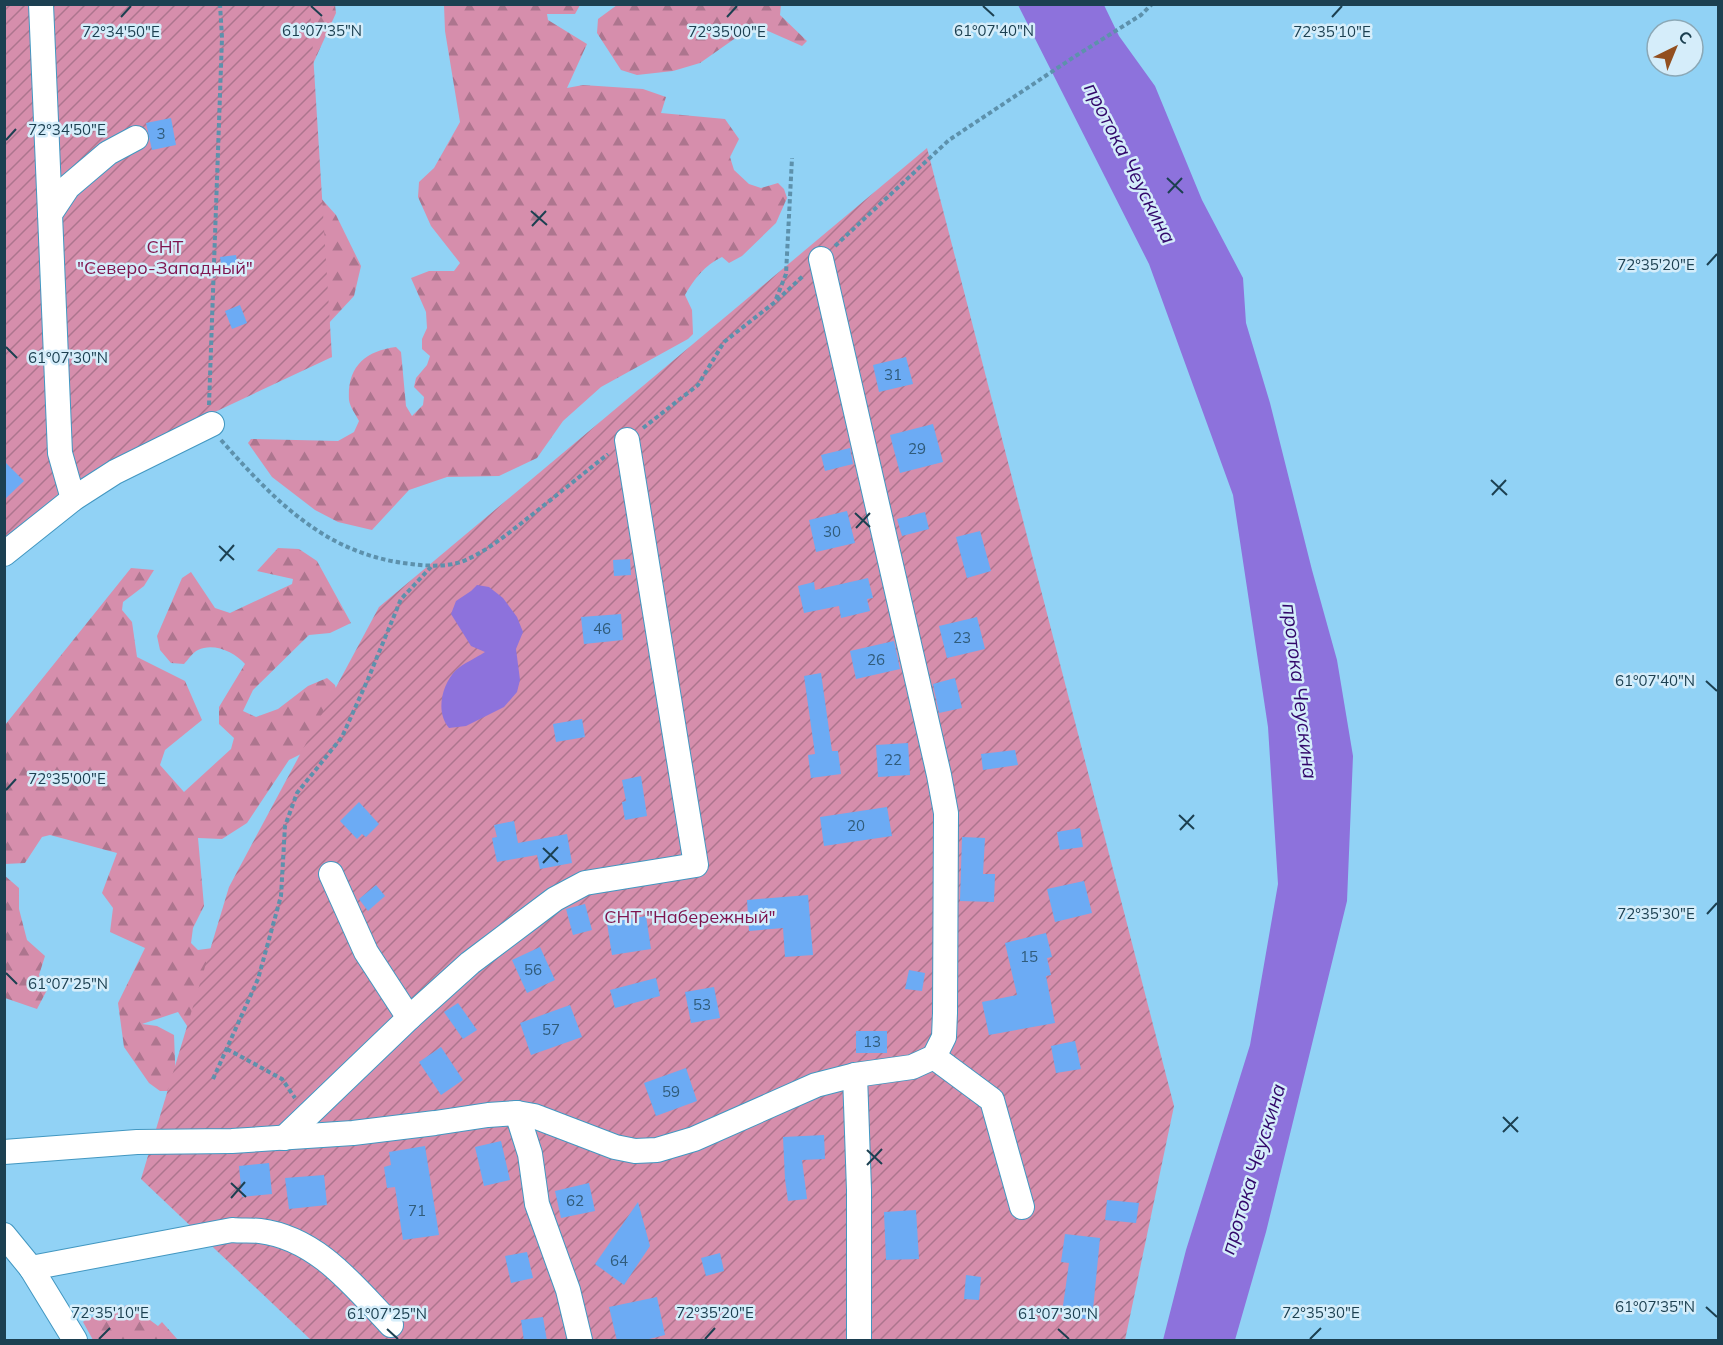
<svg xmlns="http://www.w3.org/2000/svg" width="1723" height="1345" font-family="Mulish,sans-serif">
<style>
.forest{fill:url(#forest-firs)}
.garden{fill:url(#garden-furrows)}
.water{fill:#8d72dc}
.building{fill:#6cabf4}
.lines{fill:none;stroke-linecap:round;stroke-linejoin:round}
.minor-casing{stroke:#4297c1;stroke-width:26}
.path{stroke:#5d91ac;stroke-width:4;stroke-dasharray:4.5 3;stroke-linecap:butt}
.minor{stroke:#fff;stroke-width:24}
.ticks{fill:none;stroke:#1c4051;stroke-width:2}
.labels{text-anchor:middle;stroke-width:5;stroke-linejoin:round;paint-order:stroke}
.number-label{font-size:15px;fill:#305b7a}
.park-label{font-size:18px;fill:#7f154f;stroke:#d5edfa}
.water-label{font-size:20px;font-style:italic;fill:#31076a;stroke:#d5edfa}
.ticks-label{font-size:15px;text-anchor:middle;fill:#1c4051;stroke:#d5edfa;stroke-width:5;stroke-linejoin:round;paint-order:stroke}
</style>
<defs>
<pattern id="forest-firs" width="22" height="20" patternUnits="userSpaceOnUse" patternTransform="scale(1.5)"><rect width="22" height="20" fill="#d68eac"/><path d="M5 1l3.5 6h-7zM16 11l3.5 6h-7z" fill="#ad758e"/></pattern>
<pattern id="garden-furrows" width="10" height="10" patternUnits="userSpaceOnUse" patternTransform="scale(1.5)"><rect width="10" height="10" fill="#d68eac"/><path d="M-1 1l2-2M0 10L10 0M9 11l2-2" fill="none" stroke="#ad758e"/></pattern>
</defs>
<rect width="100%" height="100%" fill="#91d2f5"/>
<g class="forest">
<path d="M258,5H335L336,13L308,75Z"/>
<path d="M444,5H580L575,14H547L548,20L587,44L567,88L583,85L643,89L666,97L661,113L725,119L739,139L730,157L734,170L749,184L761,188L778,183L784,189L787,198L776,223L742,256L729,263L722,257C705,265 694,279 685,295L692,310L693,334L688,339L601,387L563,421L537,458L499,476L447,477L409,490L372,530L338,522L315,510L272,477L248,443L251,439L338,441L354,432L359,421C356,415 350,407 349,400C347,367 365,351 396,347L401,352L406,406L412,416L423,405L424,397L414,387L416,378L427,365L430,356L422,349V339L427,328L426,312L411,278L429,271H454L460,263L431,226L418,197L419,182L434,168L460,122L445,31Z"/>
<path d="M781,5L780,15L807,41L802,46L768,31L747,30L700,63L673,71L637,75L621,70L597,33L598,19L617,5Z"/>
<path d="M302,177L336,215L361,266L354,296L328,324Z"/>
<path d="M278,548L299,549L317,561L351,623L330,633L309,635L253,690L243,711L256,717L278,709L308,686L327,678L335,685L340,703L313,748L289,760L247,823L222,839L198,838L204,906L193,928L191,943L198,950L228,946L191,1032L178,1012L142,1024L157,1026L174,1035L176,1086L172,1091H160L149,1083L124,1047L118,1003L145,948L110,932L113,908L102,893L117,853L50,835L42,837L25,863L5,864V725L131,568L154,570L144,586L123,602L122,610L132,622L137,657L185,681L202,720L165,750L160,765L184,792L231,749L234,738L219,724V707L245,664C235,652 213,642 198,650C193,652 188,660 184,664L171,663L160,650L157,636L182,578L191,572L215,608L230,613L292,584L293,579L257,571Z"/>
<path d="M4,875L19,888V909L27,940L45,956L39,975L47,990L37,1009L5,998Z"/>
<path d="M115,1305L119,1309H123L126,1305L135,1309L158,1326L162,1322L178,1340H93L83,1322L86,1319C97,1318 104,1308 115,1305Z"/>
</g>
<g class="garden">
<path d="M5,5H310L332,357L108,462L5,554Z"/>
<path d="M927,148L1174,1106L1125,1340H311L141,1179L229,887L379,607Z"/>
</g>
<g class="water">
<path d="M1018,5H1104L1119,36L1155,86L1202,200L1243,278L1246,323L1270,403L1312,570L1337,660L1353,756L1347,901L1266,1232L1235,1340H1163L1186,1250L1250,1045L1278,884L1268,727L1233,495L1149,264Z"/>
<path d="M477,585L489,587L503,598L517,617L523,632L516,649L520,680L517,692L504,707L466,726L449,728C435,712 442,684 456,670C464,663 476,658 485,652L471,646L451,614L456,601L471,591Z"/>
</g>
<g class="building">
<path d="M171,118L176,145L152,150L146,123Z"/>
<path d="M236,255L239,274L223,276L220,257Z"/>
<path d="M240,305L247,323L232,329L225,311Z"/>
<path d="M906,357L913,384L879,392L873,365Z"/>
<path d="M933,424L943,462L900,473L890,435Z"/>
<path d="M850,448L853,464L825,471L821,455Z"/>
<path d="M4,461L24,481L4,500Z"/>
<path d="M847,511L855,543L816,552L809,520Z"/>
<path d="M925,512L929,529L902,536L897,519Z"/>
<path d="M980,531L991,571L967,578L956,537Z"/>
<path d="M630,559L631,575L614,576L613,560Z"/>
<path d="M868,578L873,598L867,599L870,611L841,618L839,606L804,613L798,586L814,582L815,590Z"/>
<path d="M621,614L623,640L584,644L581,617Z"/>
<path d="M977,617L985,649L947,658L939,626Z"/>
<path d="M894,641L900,669L856,679L850,651Z"/>
<path d="M821,673L832,751H838L841,774L811,778L808,755L815,754L804,676Z"/>
<path d="M955,678L962,708L939,713L933,684Z"/>
<path d="M582,719L585,737L556,742L553,724Z"/>
<path d="M908,743L910,775L878,777L876,745Z"/>
<path d="M1015,750L1018,765L983,770L981,754Z"/>
<path d="M641,776L647,816L625,820L622,802L626,801L622,780Z"/>
<path d="M359,802L379,824L366,837L362,834L357,839L340,821Z"/>
<path d="M887,807L892,836L824,846L820,817Z"/>
<path d="M514,821L518,843L567,834L572,863L540,869L537,855L497,862L492,838L497,837L494,825Z"/>
<path d="M1080,828L1083,847L1060,850L1057,832Z"/>
<path d="M962,837L985,838L983,874H995L994,902L960,901Z"/>
<path d="M1084,881L1092,913L1055,922L1047,889Z"/>
<path d="M376,885L385,896L368,911L359,899Z"/>
<path d="M808,895L813,955L785,957L783,928L749,931L747,900Z"/>
<path d="M585,904L592,930L573,935L566,909Z"/>
<path d="M646,916L651,949L612,955L607,923Z"/>
<path d="M1046,933L1052,957L1047,958L1051,975L1046,976L1055,1023L989,1035L982,1002L1017,995L1005,943Z"/>
<path d="M540,947L555,980L527,993L512,960Z"/>
<path d="M909,970L925,973L922,991L905,989Z"/>
<path d="M656,978L660,996L615,1008L610,990Z"/>
<path d="M714,987L720,1018L691,1023L685,992Z"/>
<path d="M458,1003L477,1030L463,1039L444,1012Z"/>
<path d="M570,1005L582,1037L531,1055L520,1023Z"/>
<rect x="856" y="1031" width="31" height="22"/>
<path d="M1075,1041L1081,1069L1056,1073L1051,1046Z"/>
<path d="M441,1047L463,1080L441,1095L419,1062Z"/>
<path d="M686,1068L697,1101L656,1116L644,1083Z"/>
<path d="M824,1135L825,1159L802,1160L807,1199L788,1201L785,1179L783,1137Z"/>
<path d="M501,1141L510,1180L484,1186L475,1147Z"/>
<path d="M425,1146L439,1235L403,1240L395,1187L387,1188L384,1167L391,1165L389,1152Z"/>
<path d="M269,1163L272,1194L242,1197L239,1166Z"/>
<path d="M324,1175L327,1205L289,1209L285,1178Z"/>
<path d="M589,1183L595,1211L561,1218L555,1191Z"/>
<path d="M1107,1200L1139,1203L1136,1223L1105,1220Z"/>
<path d="M638,1202L650,1246L624,1285L595,1264Z"/>
<path d="M916,1210L919,1259L886,1260L884,1212Z"/>
<path d="M1065,1234L1100,1238L1092,1320L1072,1317L1073,1308L1063,1306L1069,1263L1061,1262Z"/>
<path d="M527,1252L533,1278L511,1283L505,1256Z"/>
<path d="M720,1253L724,1271L706,1276L701,1258Z"/>
<path d="M966,1275L981,1277L979,1300L964,1299Z"/>
<path d="M657,1297L665,1335L641,1341H617L609,1307Z"/>
<path d="M543,1317L547,1341H524L521,1320Z"/>
</g>
<g class="lines">
<g class="minor-casing">
<g id="minor">
<path d="M41,4L50,214"/>
<path d="M73,499L60,453L50,214L68,187L108,153L136,138"/>
<path d="M4,554L73,499L115,472L212,424"/>
<path d="M331,874L366,952L409,1018"/>
<path d="M934,1057L992,1100L1022,1207"/>
<path d="M855,1075L859,1190V1340"/>
<path d="M517,1113L530,1154L537,1204L568,1290L580,1340"/>
<path d="M284,1138L409,1018L470,963L555,899L585,883L696,865L627,440"/>
<path d="M4,1152L137,1142L232,1141L353,1133L435,1123L488,1115L517,1113L534,1116L615,1147L635,1151L657,1150L694,1139L816,1085L855,1075L912,1067L934,1057L944,1037L945,1013L946,813L939,775L821,259"/>
<path d="M4,1235L31,1268L75,1340"/>
<path d="M31,1268L232,1230C241,1231 251,1230 260,1231C317,1238 354,1286 391,1325"/>
</g>
</g>
<g class="path">
<path d="M835,246L949,140L1074,57L1141,15L1152,4"/>
<path d="M776,299L786,274L792,158"/>
<path d="M209,405L222,38L220,4"/>
<path d="M643,428L698,385L724,342L775,302L803,276"/>
<path d="M221,440C275,501 326,555 411,564C427,566 445,567 461,562C487,552 511,531 533,514C558,494 583,474 608,454"/>
<path d="M227,1049L282,1079L295,1098"/>
<path d="M213,1079L258,979L281,896L285,826L297,793L342,737L368,679L401,599L431,567"/>
</g>
<use href="#minor" class="minor"/>
</g>
<path class="ticks" d="M311,6L322,16M983,6L994,16M121,17L131,6M727,17L737,6M1332,17L1342,6M6,140L16,129M1167,178L1183,193M1168,193L1182,178M531,211L547,225M532,226L546,211M1707,265L1717,254M6,347L17,358M1491,480L1507,495M1492,495L1506,480M855,513L870,527M856,528L870,513M219,546L234,560M220,561L234,545M1706,681L1717,691M6,790L16,779M1179,815L1194,829M1180,830L1194,815M543,848L558,862M543,863L558,847M1707,914L1717,903M6,973L17,984M1503,1117L1518,1132M1503,1132L1518,1117M867,1150L882,1164M867,1165L882,1149M231,1183L246,1197M231,1198L245,1182M1706,1307L1717,1317M387,1329L398,1339M1058,1329L1069,1339M99,1339L110,1328M705,1339L715,1328M1310,1339L1321,1328"/>
<g class="labels">
<g class="number-label">
<text x="161" y="139">3</text>
<text x="893" y="380">31</text>
<text x="917" y="454">29</text>
<text x="832" y="537">30</text>
<text x="602" y="634">46</text>
<text x="962" y="643">23</text>
<text x="876" y="665">26</text>
<text x="893" y="765">22</text>
<text x="856" y="831">20</text>
<text x="1029" y="962">15</text>
<text x="533" y="975">56</text>
<text x="702" y="1010">53</text>
<text x="551" y="1035">57</text>
<text x="872" y="1047">13</text>
<text x="671" y="1097">59</text>
<text x="575" y="1206">62</text>
<text x="417" y="1216">71</text>
<text x="619" y="1266">64</text>
</g>
<g class="park-label">
<text x="165" y="253">СНТ<tspan x="165" dy="21">"Северо-Западный"</tspan></text>
<text x="690" y="923">СНТ "Набережный"</text>
</g>
<g class="water-label">
<text transform="translate(1130 163) rotate(63)" y="7">протока Чеускина</text>
<text transform="translate(1300 691) rotate(83)" y="7">протока Чеускина</text>
<text transform="translate(1253 1169) rotate(-73)" y="7">протока Чеускина</text>
</g>
</g>
<g class="ticks-label">
<text x="322" y="36">61°07'35"N</text>
<text x="994" y="36">61°07'40"N</text>
<text x="727" y="37">72°35'00"E</text>
<text x="1332" y="37">72°35'10"E</text>
<text x="121" y="37">72°34'50"E</text>
<text x="67" y="135">72°34'50"E</text>
<text x="1656" y="270">72°35'20"E</text>
<text x="68" y="363">61°07'30"N</text>
<text x="1655" y="686">61°07'40"N</text>
<text x="67" y="784">72°35'00"E</text>
<text x="1656" y="919">72°35'30"E</text>
<text x="68" y="989">61°07'25"N</text>
<text x="1655" y="1312">61°07'35"N</text>
<text x="110" y="1318">72°35'10"E</text>
<text x="715" y="1318">72°35'20"E</text>
<text x="1321" y="1318">72°35'30"E</text>
<text x="387" y="1319">61°07'25"N</text>
<text x="1058" y="1319">61°07'30"N</text>
</g>
<rect width="1723" height="1345" fill="none" stroke="#1c4051" stroke-width="12"/>
<g transform="translate(1675 48) rotate(43)"><circle r="28" fill="#d5edfa" stroke="#8ba8b6" stroke-width="1.5"/>
<path d="M0-4.5L10 22L0 15L-10 22Z" fill="#924f1f"/>
<text y="-9" font-size="16" font-weight="bold" text-anchor="middle" fill="#1c4051">С</text>
</g>
</svg>
